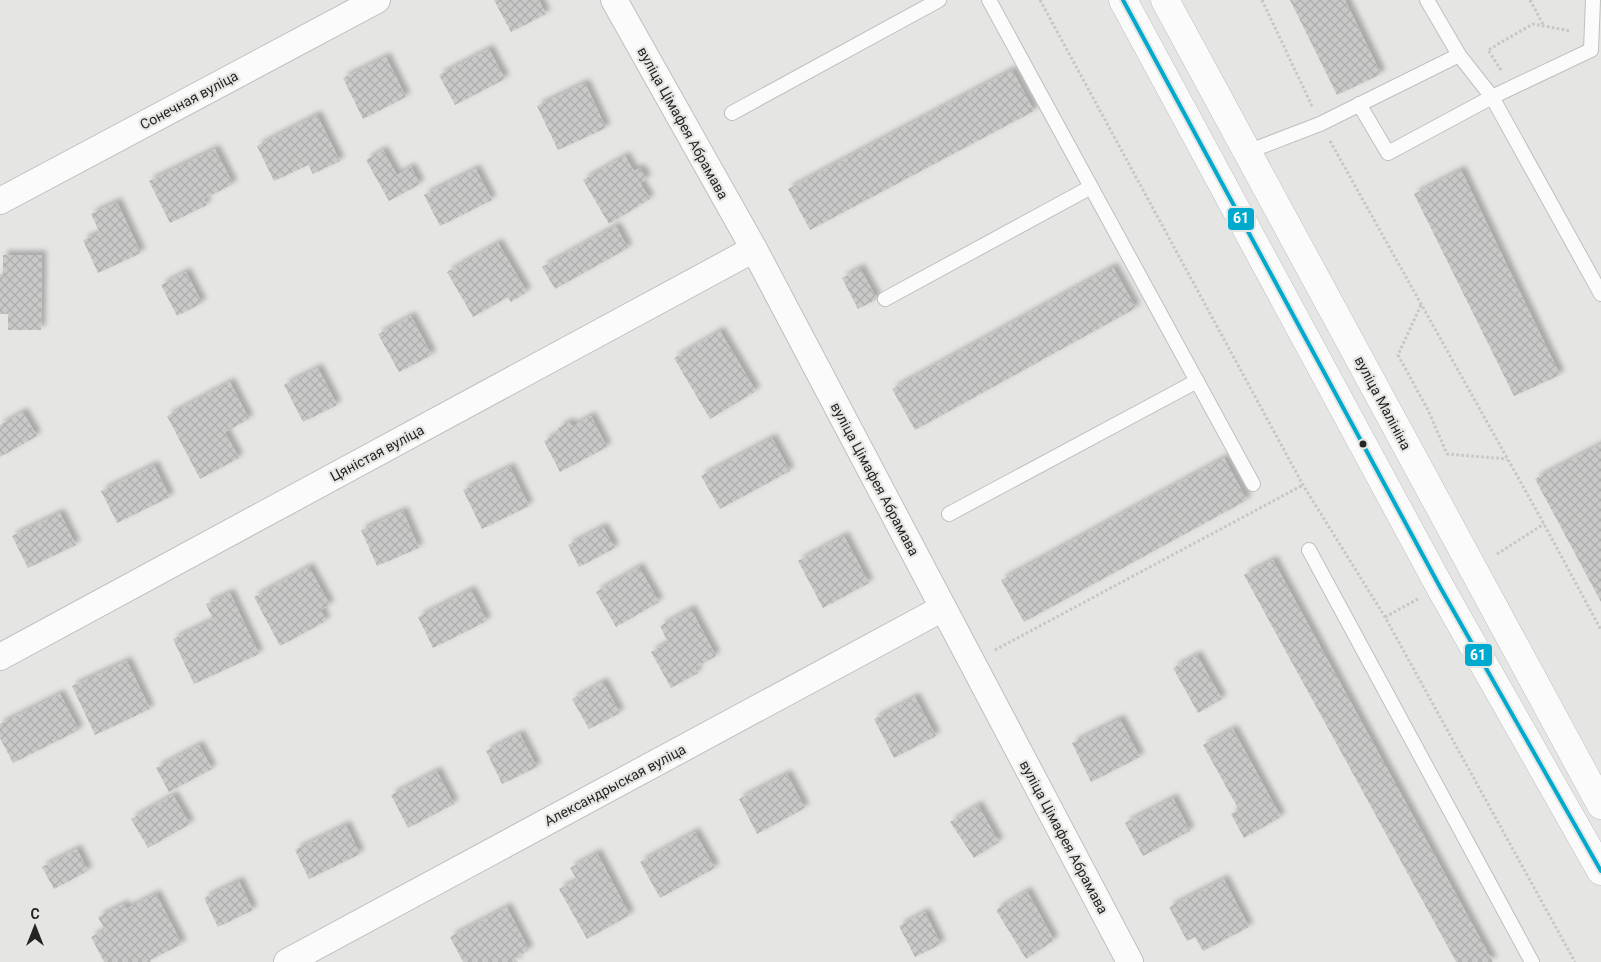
<svg xmlns="http://www.w3.org/2000/svg" width="1601" height="962" font-family="Roboto,sans-serif">
<style>
.building{fill:url(#building-cross-hatch);filter:url(#shadow)}
.lines{fill:none;stroke-linecap:round;stroke-linejoin:round}
.lane-casing{stroke:#bec0be;stroke-width:16}
.street-casing{stroke:#bec0be;stroke-width:28}
.secondary-casing{stroke:#bec0be;stroke-width:29}
.path{stroke:#c6c6c5;stroke-width:3;stroke-dasharray:2.5 2.5;stroke-linecap:butt}
.lane{stroke:#fbfbfb;stroke-width:14}
.street{stroke:#fbfbfb;stroke-width:26}
.secondary{stroke:#fbfbfb;stroke-width:28}
.bus-1-casing{stroke:#e6e7e3;stroke-width:8}
.bus-1{stroke:#00a9ce;stroke-width:4}
.bus-dot{fill:#252524;stroke:#e6e7e3;stroke-width:2}
.labels{text-anchor:middle;stroke-width:4.5;stroke-linejoin:round;paint-order:stroke}
.street-label{font-size:14px;fill:#252524;stroke:#e6e7e3}
.line-badge{stroke:#e6e7e3;stroke-width:2}
.badge-label{font-size:14px;text-anchor:middle;font-weight:bold;fill:#fff}
</style>
<defs>
<pattern id="building-cross-hatch" width="8" height="8" patternUnits="userSpaceOnUse" patternTransform="scale(1.25)"><rect width="8" height="8" fill="#c9cac8"/><path d="M0 0l8 8M0 8l8-8" fill="none" stroke="#acadac"/></pattern>
<filter id="shadow"><feDropShadow dx="4.5" dy="-4.5" stdDeviation="2.5" flood-color="#0004"/></filter>
</defs>
<rect width="100%" height="100%" fill="#e5e6e4"/>
<g class="building">
<path d="M494,0H539L546,14L511,32Z"/>
<path d="M1290,0H1345L1381,74L1337,95Z"/>
<path d="M489,49L505,79L455,105L439,75Z"/>
<path d="M386,57L406,97L363,119L343,78Z"/>
<path d="M1012,70L1034,111L810,230L788,189Z"/>
<path d="M585,83L606,128L558,150L537,106Z"/>
<path d="M317,115L340,161L313,174L308,165L274,181L257,146Z"/>
<path d="M215,149L233,184L204,199L207,205L170,223L149,181Z"/>
<path d="M383,150L397,175L411,167L420,184L389,201L366,160Z"/>
<path d="M625,156L634,171L640,168L647,179L640,183L650,199L609,224L583,180Z"/>
<path d="M476,169L492,200L440,226L424,195Z"/>
<path d="M1461,170L1560,375L1514,396L1414,194Z"/>
<path d="M117,202L141,253L98,273L83,240L100,233L91,214Z"/>
<path d="M616,226L628,248L555,289L542,267Z"/>
<path d="M498,243L527,292L511,302L508,297L473,317L447,272Z"/>
<path d="M3,255H42L41,330H8V314H0V274H3Z"/>
<path d="M1113,267L1136,308L915,430L892,389Z"/>
<path d="M860,268L877,299L858,309L842,278Z"/>
<path d="M186,272L202,303L177,316L161,285Z"/>
<path d="M411,316L432,355L399,372L378,334Z"/>
<path d="M720,331L756,391L710,419L674,358Z"/>
<path d="M318,368L337,405L303,422L284,385Z"/>
<path d="M230,382L249,419L225,432L239,458L200,479L167,416Z"/>
<path d="M23,412L37,436L0,457V425Z"/>
<path d="M591,416L607,447L560,472L544,441L560,432L558,428L569,422L572,426Z"/>
<path d="M772,438L790,471L720,509L701,476Z"/>
<path d="M1601,444V602L1535,479Z"/>
<path d="M1224,458L1247,500L1024,622L1001,580Z"/>
<path d="M154,465L170,497L117,523L101,491Z"/>
<path d="M510,467L529,506L482,529L463,490Z"/>
<path d="M403,511L419,548L377,566L361,530Z"/>
<path d="M60,513L76,545L28,568L12,536Z"/>
<path d="M603,527L615,548L579,567L568,545Z"/>
<path d="M844,536L869,583L823,608L798,561Z"/>
<path d="M1273,560L1361,721L1493,962H1456L1454,958L1244,575Z"/>
<path d="M309,567L330,605L321,610L326,621L280,646L254,597Z"/>
<path d="M639,567L659,602L616,627L596,592Z"/>
<path d="M471,590L487,621L433,648L418,617Z"/>
<path d="M230,593L259,654L194,684L173,639L213,620L206,604Z"/>
<path d="M691,609L716,656L695,668L698,673L671,688L651,652L668,642L660,626Z"/>
<path d="M1197,655L1222,699L1198,713L1173,668Z"/>
<path d="M127,661L150,709L95,735L72,686Z"/>
<path d="M603,682L620,713L589,729L572,699Z"/>
<path d="M60,694L79,730L13,763L0,738V724Z"/>
<path d="M915,697L936,736L894,758L874,719Z"/>
<path d="M1120,719L1140,757L1091,782L1072,743Z"/>
<path d="M1233,729L1281,817L1244,838L1231,814L1239,810L1203,745Z"/>
<path d="M520,734L537,767L502,784L486,751Z"/>
<path d="M199,745L212,769L169,792L156,768Z"/>
<path d="M437,771L454,804L408,828L391,795Z"/>
<path d="M787,774L805,808L757,834L739,799Z"/>
<path d="M173,795L190,824L148,848L131,819Z"/>
<path d="M1173,798L1190,831L1143,856L1125,823Z"/>
<path d="M978,805L999,842L974,858L950,822Z"/>
<path d="M346,825L360,854L309,879L295,850Z"/>
<path d="M695,832L715,868L660,898L640,862Z"/>
<path d="M77,849L88,871L54,889L42,867Z"/>
<path d="M597,853L630,915L587,939L559,889L577,880L570,868Z"/>
<path d="M1224,879L1249,927L1203,951L1195,937L1187,941L1169,907Z"/>
<path d="M239,881L253,910L218,927L204,898Z"/>
<path d="M1027,891L1054,940L1026,959L996,910Z"/>
<path d="M156,894L182,944L150,960L151,962H104L91,937L105,930L98,917L124,904L126,909Z"/>
<path d="M507,907L529,950L515,958L518,962H463L450,937Z"/>
<path d="M925,912L941,944L915,957L899,926Z"/>
</g>
<g class="lines">
<g class="lane-casing">
<g id="lane">
<path d="M989,0L1253,484"/>
<path d="M1427,0L1459,55L1492,97L1601,294"/>
<path d="M1359,104L1388,153L1492,97L1591,50L1593,0"/>
<path d="M732,113L939,0"/>
<path d="M1247,152L1320,124L1459,55"/>
<path d="M885,299L1091,187"/>
<path d="M949,514L1197,381"/>
<path d="M1309,550L1532,962"/>
</g>
</g>
<g class="street-casing">
<g id="street">
<path d="M614,0L754,249L1130,962"/>
<path d="M0,201L377,0"/>
<path d="M0,657L754,249"/>
<path d="M287,962L943,608"/>
</g>
</g>
<g class="secondary-casing">
<g id="secondary">
<path d="M1123,0L1440,587L1601,871"/>
<path d="M1165,0L1601,805"/>
</g>
</g>
<g class="path">
<path d="M1040,0L1303,485L1385,617L1575,962"/>
<path d="M1262,0L1312,106"/>
<path d="M1530,0L1544,26"/>
<path d="M1501,70L1488,50L1533,24L1571,31"/>
<path d="M1330,141L1544,524L1601,630"/>
<path d="M1421,305L1398,355L1428,410L1447,454L1507,459"/>
<path d="M1497,554L1544,524"/>
<path d="M1385,617L1418,599"/>
<path d="M995,650L1303,485"/>
</g>
<use href="#lane" class="lane"/>
<use href="#street" class="street"/>
<use href="#secondary" class="secondary"/>
<g class="bus-1-casing">
<path id="bus-1" d="M1123,0L1440,587L1601,871"/>
</g>
<use href="#bus-1" class="bus-1"/>
</g>
<circle class="bus-dot" cx="1363" cy="444" r="4.5"/>
<g class="labels">
<g class="street-label">
<text transform="translate(189 100) rotate(-28)" y="5">Сонечная вуліца</text>
<text transform="translate(683 123) rotate(61)" y="5">вуліца Цімафея Абрамава</text>
<text transform="translate(1383 403) rotate(62)" y="5">вуліца Малініна</text>
<text transform="translate(377 453) rotate(-28)" y="5">Цяністая вуліца</text>
<text transform="translate(875 479) rotate(62)" y="5">вуліца Цімафея Абрамава</text>
<text transform="translate(615 785) rotate(-28)" y="5">Александрыская вуліца</text>
<text transform="translate(1064 837) rotate(62)" y="5">вуліца Цімафея Абрамава</text>
</g>
</g>
<g class="line-badge">
<rect x="1227" y="207" width="28" height="24" rx="5" fill="#00a9ce"/>
<rect x="1464" y="643" width="29" height="24" rx="5" fill="#00a9ce"/>
</g>
<g class="badge-label">
<text x="1241" y="223">61</text>
<text x="1478" y="660">61</text>
</g>
<g transform="translate(35 927)" stroke="#e6e7e3" stroke-width="4" paint-order="stroke">
<path d="M0-4L9 19L0 12L-9 19Z" fill="#252524"/>
<text y="-8" font-size="14" font-weight="bold" text-anchor="middle" fill="#252524">С</text>
</g>
</svg>
